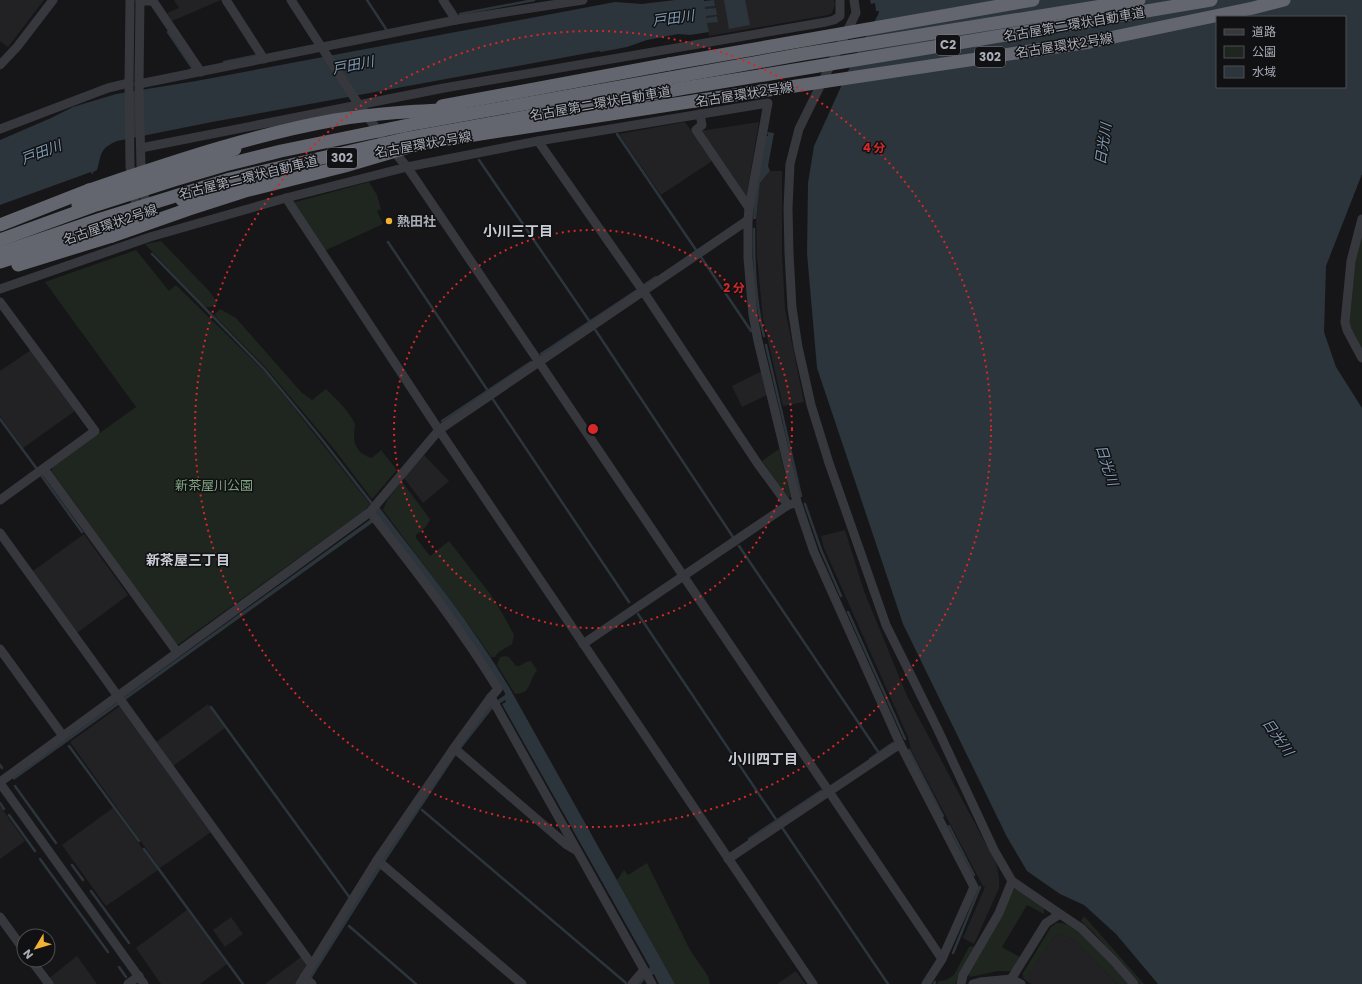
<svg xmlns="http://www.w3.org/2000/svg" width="1362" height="984" font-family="Poppins,'Noto Sans JP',sans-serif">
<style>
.built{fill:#222225}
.green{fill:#1e261f}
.water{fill:#2c353c;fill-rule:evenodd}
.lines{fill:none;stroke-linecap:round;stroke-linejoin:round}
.stream{stroke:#2c353c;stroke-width:2.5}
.minor{stroke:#37383d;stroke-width:9}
.highway{stroke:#63666e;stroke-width:13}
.highway-bridge{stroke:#63666e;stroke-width:13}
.ring{fill:none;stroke:#d62828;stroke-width:2;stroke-dasharray:2 4}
.poi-dot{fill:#f2b134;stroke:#111113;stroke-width:1.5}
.labels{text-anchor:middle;stroke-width:3;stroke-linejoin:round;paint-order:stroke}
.shield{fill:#111113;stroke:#7b7e86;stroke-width:1}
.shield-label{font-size:12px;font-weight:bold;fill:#a8adb8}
.street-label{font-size:13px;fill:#a8adb8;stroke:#111113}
.poi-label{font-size:13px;font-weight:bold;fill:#a8adb8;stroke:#111113;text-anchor:start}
.park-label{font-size:13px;fill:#7fa381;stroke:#111113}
.water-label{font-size:14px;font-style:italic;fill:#7f9bb3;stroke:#111113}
.neighbourhood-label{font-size:14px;font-weight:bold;fill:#c9ccd4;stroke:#111113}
.centre{fill:#d62828;stroke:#111113;stroke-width:2}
.ring-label{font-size:12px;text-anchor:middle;font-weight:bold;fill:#d62828;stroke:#111113;stroke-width:3;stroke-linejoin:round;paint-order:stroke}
</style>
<rect width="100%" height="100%" fill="#161618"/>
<g class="built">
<path d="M0,0H44L8,47L0,41Z"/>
<path d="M174,0H221L172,21L167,13L179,8Z"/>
<path d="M714,0H834L835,4L832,13L828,15L709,36L707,23L718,21L717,16L706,18V16L717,15L716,8L705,10V7L715,6Z"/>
<path d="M685,122L712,161L661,195L619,134Z"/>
<path d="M759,122L746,199L700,131Z"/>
<path d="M770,171H782V254L785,309L804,402L783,406L763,319L757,257L756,219L760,183Z"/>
<path d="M31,350L75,411L23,448L0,416V371Z"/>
<path d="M762,371L767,395L742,407L732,386Z"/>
<path d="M424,455L449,481L423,503L404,478Z"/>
<path d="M845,530L864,591L907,696L996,863L999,877V888L974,944L963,938L985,887L983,886L911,750L908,737L824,548L821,536Z"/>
<path d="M84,534L128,595L77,633L33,571Z"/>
<path d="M208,704L225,728L173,766L156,742Z"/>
<path d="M120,706L211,832L160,868L70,742Z"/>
<path d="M0,806L25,841L0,859Z"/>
<path d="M113,808L158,870L106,906L62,845Z"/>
<path d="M187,910L227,964L200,984H161L136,948Z"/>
<path d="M231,917L243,934L225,947L213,930Z"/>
<path d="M1061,934L1075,940L1117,984H1032L1028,982V975L1053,938Z"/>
<path d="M77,956L97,984H52L48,979Z"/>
<path d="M301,957L306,964L305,970L296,984H265Z"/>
<path d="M796,971L805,984H777Z"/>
</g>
<g class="green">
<path d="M369,182L377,195L381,209L377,211L383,224L324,251L292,203Z"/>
<path d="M1362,230V351L1350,330L1348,313L1354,262Z"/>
<path d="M161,241L210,292L217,302L216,304L211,307H205L145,244Z"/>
<path d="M136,250L169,291L176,285L266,373L370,504L364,511L179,644H176L52,472V467L136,407L45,282Z"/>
<path d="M220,309L236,318L301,392L312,400L326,389C336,399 346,408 353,420C357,425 354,430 354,435C354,447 360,455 372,458L381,450L397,470L372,499L334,449L267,369L214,315Z"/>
<path d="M779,449L791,497L787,498L762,461Z"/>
<path d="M401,482L403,483L430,519C427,527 423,530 416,535V538L430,556L449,541L491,595L505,618L514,635L512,644C505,649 501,649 495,657H491L479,639L383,510L387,500Z"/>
<path d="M505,656L509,657L516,666C521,667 525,661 531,661L537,670C536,673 533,675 532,679C528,688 528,693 515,694L497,665L500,657Z"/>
<path d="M647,863L690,950L708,976L710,984H675L617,880L624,870L628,875Z"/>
<path d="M1015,888L1044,907V914L1027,905L1002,947L1020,957L1012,971H998L970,977L967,973L1012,891Z"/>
<path d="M1084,916L1144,984H1140L1093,932L1081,921Z"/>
<path d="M1056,923H1063L1076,928L1113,965L1129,984H1117L1075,940L1061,934L1053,938L1028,975V982C1024,979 1022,977 1023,973L1051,927Z"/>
<path d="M973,946L974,947L955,984H937L939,981L946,980L954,975L969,947Z"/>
</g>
<g class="water">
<path d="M675,0H704V1L714,0L715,6L705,7V9L716,8L717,15L706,16V18L717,16L718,22L707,23L709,32L690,35L678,34L647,40L627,47L601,52L599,51L212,122L117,141C99,149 102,153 97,170L93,172V174H92L91,172L0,205V140L51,118L73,107L116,94L196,81L615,2L642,4Z"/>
<path d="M724,0H745L750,25L729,29Z"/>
<path d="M870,0H1362V174L1326,266L1324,332L1336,367L1362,408V984H1158L1116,934L1084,905L1060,894L1027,871L1007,837L903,624L817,368L807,253L808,183L814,146L855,56L878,15L879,11H876L875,3L871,4ZM1217,17H1345V87H1217Z"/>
<path d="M767,132L774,133L768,166L770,171L760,183L756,219H753L755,186L766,136H768Z"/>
<path d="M379,507C424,566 471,623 509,687L675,984H659L654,974L646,978L641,984H636L650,967L502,704L506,702L505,700L493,708L456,755L385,862L308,984H303L382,860L454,753L489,706L505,695V693C467,631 423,574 378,517L372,523L14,780L12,778L371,519Z"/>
</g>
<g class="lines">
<g class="stream">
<path d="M367,0L386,29"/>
<path d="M460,14L534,0"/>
<path d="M168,32L193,69L190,70"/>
<path d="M224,62L258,55"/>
<path d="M617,134L696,250"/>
<path d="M479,160L590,322"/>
<path d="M754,229C754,265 755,301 764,336"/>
<path d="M388,242L488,391"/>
<path d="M152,254L265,370L320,437L373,505"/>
<path d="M701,257L751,331"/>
<path d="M644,285L656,277"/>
<path d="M594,328L733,537"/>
<path d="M766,345L801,496"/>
<path d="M541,354L636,291"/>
<path d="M492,398L629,602"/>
<path d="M0,419L37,469"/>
<path d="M442,421L531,362"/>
<path d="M41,475L82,532"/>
<path d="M805,504L821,550L841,596"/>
<path d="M739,546L879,753"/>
<path d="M848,612L905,739"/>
<path d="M638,614L777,821"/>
<path d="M211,707L350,898"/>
<path d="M69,746L139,841"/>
<path d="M909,750L943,816"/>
<path d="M870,759L893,743"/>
<path d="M0,765L2,768"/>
<path d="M15,786L56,843"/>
<path d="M0,803L4,809"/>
<path d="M422,810L626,983"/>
<path d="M9,815L35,851"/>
<path d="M781,826L888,984"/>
<path d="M949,826L974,875"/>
<path d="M749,839L821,791"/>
<path d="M144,849L243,984"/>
<path d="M40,859L108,952"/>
<path d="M72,865L83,880"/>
<path d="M91,891L129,943"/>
<path d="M349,926L416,984"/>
<path d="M953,953L980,887"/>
<path d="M119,967L126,977"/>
<path d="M934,984L935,982"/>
</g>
<g class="minor">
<path d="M130,0L129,83L130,166L137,214"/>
<path d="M140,0L139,84L141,166L146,210"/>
<path d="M226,0L264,59"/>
<path d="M291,0L357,102L381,135"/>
<path d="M443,0L456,20"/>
<path d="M854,0L856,13L799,129L790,164L788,208L789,253L792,308L798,347L811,405L829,463L886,625L938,730L994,850L1012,881L999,913L963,975L961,984"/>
<path d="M140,1H153L201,72"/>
<path d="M0,65L17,47L53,0"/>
<path d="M139,84L456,20L583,0"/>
<path d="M700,114L702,125L696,130L749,208"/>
<path d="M0,129L108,88L129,83"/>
<path d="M538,141L643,291L758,464L788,505"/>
<path d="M141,148L444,88L826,22L834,20L840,16V0"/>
<path d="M391,148L407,167L416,180L942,959"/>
<path d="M286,198L439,430L813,984"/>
<path d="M1362,219L1351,261L1345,322L1347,330L1362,358"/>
<path d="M0,289L150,237L286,198L407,167L538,141L768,103L749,208L748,220V258L753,315L758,341L797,502L814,552L900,744L974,887L942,959L926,984"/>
<path d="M0,302L95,431L0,500"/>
<path d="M44,469L177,652"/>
<path d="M370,512C415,570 460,627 498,689L491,697"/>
<path d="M0,533L312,965"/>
<path d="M583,644L788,505L792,504"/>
<path d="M0,649L63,736"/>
<path d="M454,748L567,845L577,851"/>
<path d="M0,782L370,512L439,430L748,220"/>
<path d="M0,783L144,984"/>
<path d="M728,859L900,744"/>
<path d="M377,860L522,984"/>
<path d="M1012,881L1060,914"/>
<path d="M0,917L24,950"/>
<path d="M31,960L49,984"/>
<path d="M304,977L312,984"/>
<path d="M128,984L139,976"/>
<path d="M300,984L377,860L454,748L491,697L652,984"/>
<path d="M632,984L644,970"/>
<path d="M973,984L980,982L1011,979L1021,984"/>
<path d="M1008,984L1046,923L1060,914L1081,928L1114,961L1134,984"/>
</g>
<g class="highway">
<path d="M442,106L669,64"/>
<path d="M416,144L695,101"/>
<path d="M182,200L287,172"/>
<path d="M78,205L132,185L235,149"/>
<path d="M0,225L89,190"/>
<path d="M0,262L65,241L150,210"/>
<path d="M18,265L112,236"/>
</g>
<g class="highway-bridge">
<path d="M669,64L1033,0"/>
<path d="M695,101L1090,42L1253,8L1284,0"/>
<path d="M89,190C170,163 251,135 335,120C376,113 417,111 459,109"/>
<path d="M112,236L189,209L245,191L345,166L426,142"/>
<path d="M0,240L96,205L174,180L225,165L281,151L418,123L803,54L1139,0"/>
<path d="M0,253L101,219L230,179L404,139L685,88L958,43L1211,0"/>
</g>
</g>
<g class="ring">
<circle cx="593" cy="429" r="199"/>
<circle cx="593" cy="429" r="398"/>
</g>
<circle class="poi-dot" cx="389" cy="221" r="4"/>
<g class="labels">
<g class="shield">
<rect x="936" y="35" width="24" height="20" rx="3"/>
<rect x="975" y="47" width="30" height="20" rx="3"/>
<rect x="327" y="148" width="30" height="20" rx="3"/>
</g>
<g class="shield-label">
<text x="948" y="49">C2</text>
<text x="990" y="61">302</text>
<text x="342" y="162">302</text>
</g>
<g class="street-label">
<text transform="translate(1074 24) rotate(-10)" y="5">名古屋第二環状自動車道</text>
<text transform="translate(1064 45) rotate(-9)" y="5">名古屋環状2号線</text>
<text transform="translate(744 94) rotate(-9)" y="5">名古屋環状2号線</text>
<text transform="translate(600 103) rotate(-10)" y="5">名古屋第二環状自動車道</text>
<text transform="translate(423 144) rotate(-10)" y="5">名古屋環状2号線</text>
<text transform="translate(248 177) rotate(-14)" y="5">名古屋第二環状自動車道</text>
<text transform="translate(110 224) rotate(-19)" y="5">名古屋環状2号線</text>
</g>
<g class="poi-label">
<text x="397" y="226">熱田社</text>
</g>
<g class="park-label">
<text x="214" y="490">新茶屋川公園</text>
</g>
<g class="water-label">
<text transform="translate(673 18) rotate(-8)" y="5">戸田川</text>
<text transform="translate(353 65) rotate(-11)" y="5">戸田川</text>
<text transform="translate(1103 144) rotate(-82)" y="5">日光川</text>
<text transform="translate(41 152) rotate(-21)" y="5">戸田川</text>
<text transform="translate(1107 465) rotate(72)" y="5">日光川</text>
<text transform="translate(1278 737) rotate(55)" y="5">日光川</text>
</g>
<g class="neighbourhood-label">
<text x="518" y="236">小川三丁目</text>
<text x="188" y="565">新茶屋三丁目</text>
<text x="763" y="764">小川四丁目</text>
</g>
</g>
<circle cx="593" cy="429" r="6" class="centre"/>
<g class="ring-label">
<text x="874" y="152">4 分</text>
<text x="734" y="292">2 分</text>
</g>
<rect x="1216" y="16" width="130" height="72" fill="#111113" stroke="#4d4f55"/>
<rect x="1224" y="29" width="20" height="6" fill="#37383d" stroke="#4d4f55"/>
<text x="1252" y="36" font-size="12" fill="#a8adb8">道路</text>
<rect x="1224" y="46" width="20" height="12" fill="#1e261f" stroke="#4d4f55"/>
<text x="1252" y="56" font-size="12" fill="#a8adb8">公園</text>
<rect x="1224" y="66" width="20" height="12" fill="#2c353c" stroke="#4d4f55"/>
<text x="1252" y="76" font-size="12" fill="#a8adb8">水域</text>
<g transform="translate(36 948) rotate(232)"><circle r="19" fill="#111113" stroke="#4d4f55"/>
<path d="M0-3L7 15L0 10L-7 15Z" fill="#f2b134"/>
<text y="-6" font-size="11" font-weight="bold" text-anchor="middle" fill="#a8adb8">N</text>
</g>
</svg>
